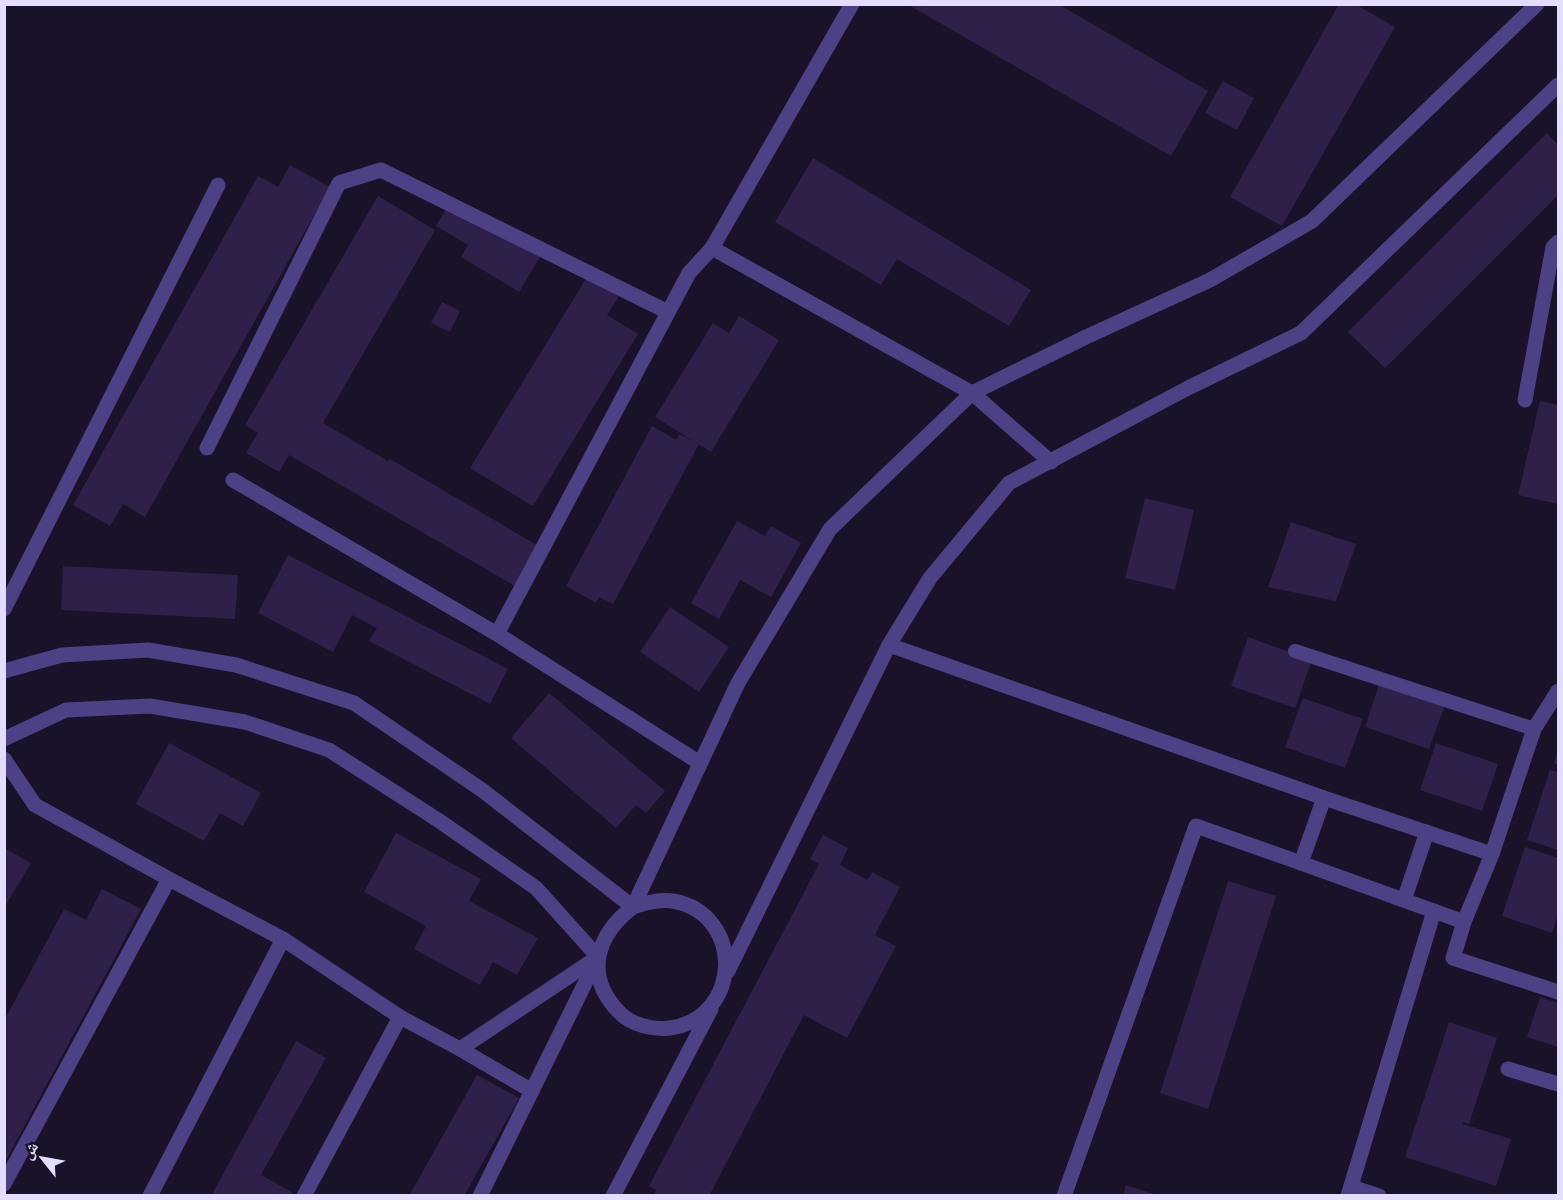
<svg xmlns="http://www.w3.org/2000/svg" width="1563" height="1200" font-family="Arial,'Noto Naskh Arabic',sans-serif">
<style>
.building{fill:#2e2049}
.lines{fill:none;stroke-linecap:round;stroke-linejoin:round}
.service{stroke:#4d4185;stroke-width:14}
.minor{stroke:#4d4185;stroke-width:15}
.tertiary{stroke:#4d4185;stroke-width:15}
</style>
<rect width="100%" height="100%" fill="#191229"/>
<g class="building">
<path d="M907,4H1058L1208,91L1171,156Z"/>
<path d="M1339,4H1355L1395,27L1282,226L1230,197Z"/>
<path d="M1223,81L1254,98L1237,130L1205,113Z"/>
<path d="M1547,133L1558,145V195L1385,368L1348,332Z"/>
<path d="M813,158L1031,290L1009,326L897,259L881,285L775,222Z"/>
<path d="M290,165L330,187L145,517L123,504L110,526L73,505L258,176L278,187Z"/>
<path d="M378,196L435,230L323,423L388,461L390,459L547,551L524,591L289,455L279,472L246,453L258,433L245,425Z"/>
<path d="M450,202L540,257L519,292L461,257L468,245L436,226Z"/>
<path d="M587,277L619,296L607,315L638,334L533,506L470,468Z"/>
<path d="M442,302L460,311L450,332L431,323Z"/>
<path d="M739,316L779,340L711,452L655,417L713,323L729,333Z"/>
<path d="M1540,401L1558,405V504L1518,495Z"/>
<path d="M652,426L676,440L679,434L699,444L613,604L599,597L596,603L566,586Z"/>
<path d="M1145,498L1194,510L1175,590L1125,578Z"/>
<path d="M737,521L765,536L771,526L801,543L771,597L740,580L719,619L691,603Z"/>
<path d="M1291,522L1356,544L1336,601L1268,587Z"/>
<path d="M288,555L508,669L490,704L369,641L377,628L352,615L333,652L258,613Z"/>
<path d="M63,566L238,575L235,619L61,610Z"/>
<path d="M670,607L729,647L699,692L640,652Z"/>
<path d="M1248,637L1312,660L1295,708L1231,686Z"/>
<path d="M1380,682L1445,705L1429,749L1365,727Z"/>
<path d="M549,693L665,791L646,813L636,805L616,828L511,738Z"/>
<path d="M1303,698L1363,719L1345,768L1285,747Z"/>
<path d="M169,743L261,793L243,826L220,813L204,841L136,804Z"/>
<path d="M1436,743L1498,764L1482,811L1420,790Z"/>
<path d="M1558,750V765L1554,763Z"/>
<path d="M1550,770L1558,772V850L1527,840Z"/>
<path d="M396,833L481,879L469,901L538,938L517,975L493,962L480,985L414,949L426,926L364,892Z"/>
<path d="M823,835L848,848L840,865L867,880L872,872L900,887L875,935L896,946L847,1038L804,1015L709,1196H654L656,1190L649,1186L819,864L810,859Z"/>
<path d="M1525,847L1558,858V914L1552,933L1502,916Z"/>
<path d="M4,848L31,863L4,908Z"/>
<path d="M1228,881L1276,896L1208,1109L1160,1093Z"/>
<path d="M102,889L141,909L4,1164V1021L64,909L86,920Z"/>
<path d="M1540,997L1558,1003V1047L1527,1037Z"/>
<path d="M1449,1022L1497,1038L1469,1124L1463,1122V1124L1511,1139L1496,1186L1405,1157Z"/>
<path d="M296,1041L326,1058L261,1175L292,1192L290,1196H211Z"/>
<path d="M477,1075L519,1098L464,1196H409Z"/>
<path d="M1126,1185L1157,1195V1196H1123Z"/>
</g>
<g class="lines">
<path class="service" d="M1295,651L1534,729"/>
<g class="minor">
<path d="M852,4L712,248L972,393L1051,462"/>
<path d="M1525,400L1553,247L1558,242"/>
<path d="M207,448L339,183L381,170L668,312"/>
<path d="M233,480L497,634L700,763"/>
<path d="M4,609L218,185"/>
<path d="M497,634L689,273L712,248"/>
<path d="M889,645L1324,798L1492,854"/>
<path d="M1558,691L1534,729L1492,854L1464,922L1453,958L1558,992"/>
<path d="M4,759L35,805L169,879L283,939L400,1017L460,1049L532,1091"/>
<path d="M1324,798L1301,863L1464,922"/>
<path d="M1404,900L1427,832"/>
<path d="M460,1049L598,957"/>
<path d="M1508,1069L1558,1084"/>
<path d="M4,1184L169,879"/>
<path d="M1351,1187L1379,1196"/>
<path d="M150,1196L283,939"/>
<path d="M304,1196L400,1017"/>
<path d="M1064,1196L1196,826L1301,863"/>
<path d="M1348,1196L1434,911"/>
</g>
<g class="tertiary">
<path d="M4,671L62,655L148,650L236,665L354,703L482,790L633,907"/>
<path d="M4,739L66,710L150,706L245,722L329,750L438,820L536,888L598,957L480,1196"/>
<path d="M633,907C646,903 659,899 673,901C745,914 742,1018 670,1028C653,1030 631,1025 619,1012C584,976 596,935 633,907L738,683L830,529L972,393L1086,337L1210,280L1312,221L1537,4"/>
<path d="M728,971L889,645L930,578L1009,483L1188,388L1301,333L1558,85"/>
<path d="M613,1196L711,1009"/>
</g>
</g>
<rect width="1563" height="1200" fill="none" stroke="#e5ddfd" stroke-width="12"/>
<g transform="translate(42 1158) rotate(301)" stroke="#191229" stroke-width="4.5" paint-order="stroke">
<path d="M0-4.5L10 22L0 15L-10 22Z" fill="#e5ddfd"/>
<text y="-9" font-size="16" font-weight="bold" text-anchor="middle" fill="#e5ddfd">ش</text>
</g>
</svg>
